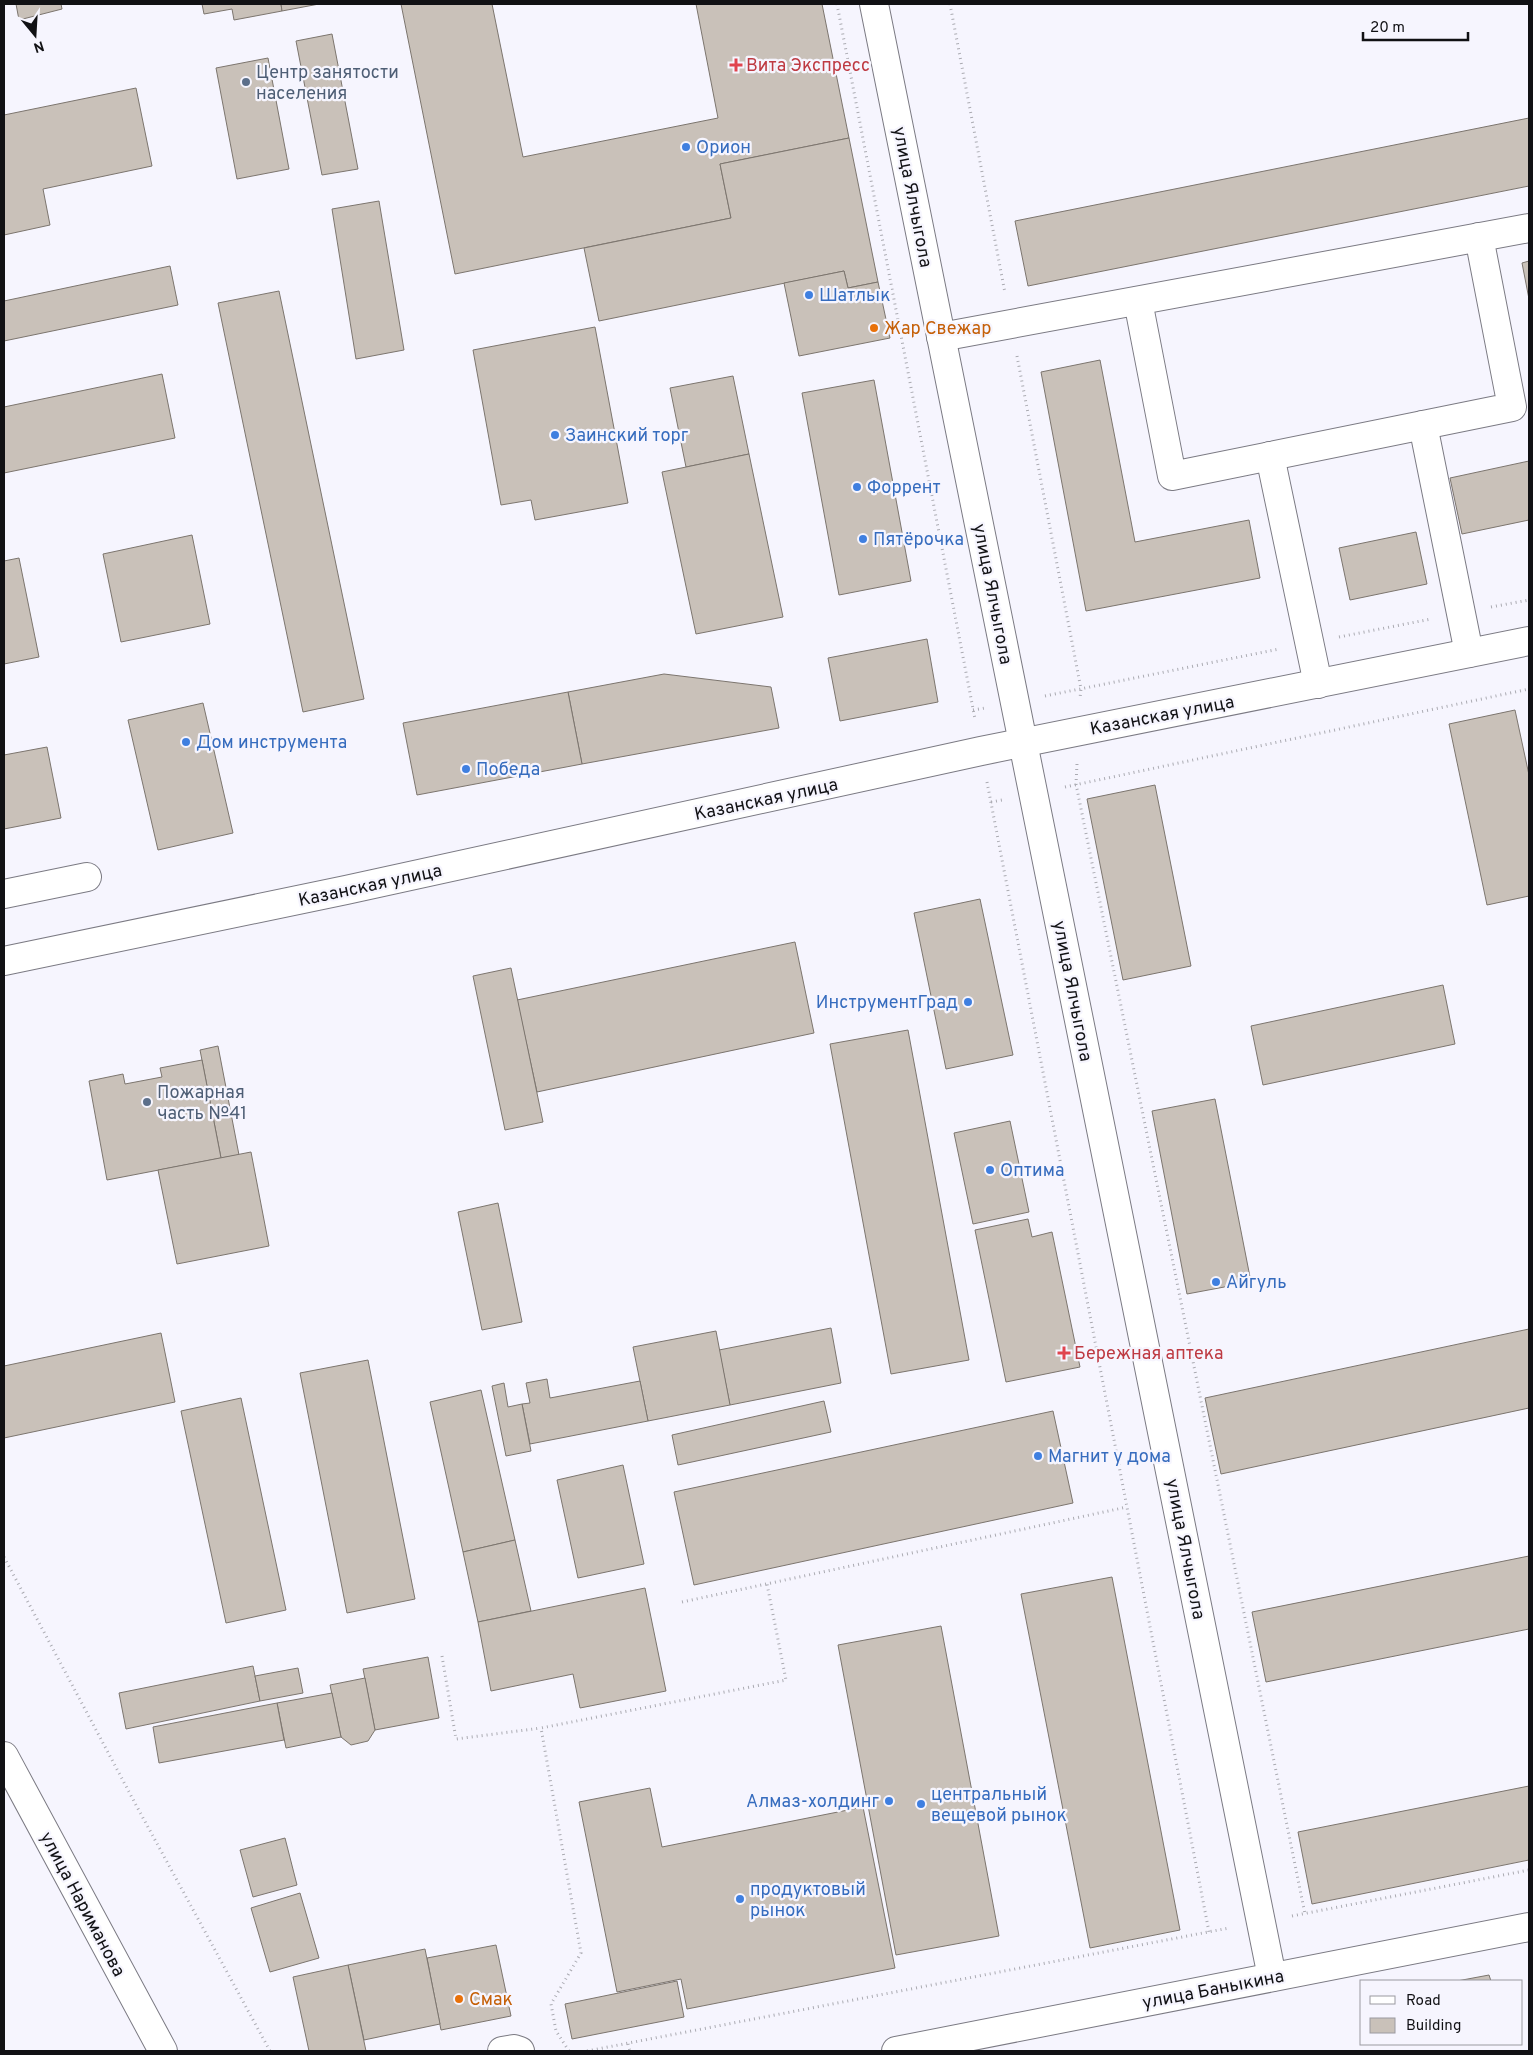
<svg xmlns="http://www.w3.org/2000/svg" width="1533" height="2055" font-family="Overpass,sans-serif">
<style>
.building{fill:#c9c1b9;stroke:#7c756e}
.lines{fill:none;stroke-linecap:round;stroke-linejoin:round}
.minor-casing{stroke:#7b7a83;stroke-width:30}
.major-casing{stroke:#7b7a83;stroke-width:30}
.path{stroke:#ababb2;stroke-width:3;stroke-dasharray:1 4;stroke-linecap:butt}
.minor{stroke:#fff;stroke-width:28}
.major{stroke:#fff;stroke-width:28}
.health-dot{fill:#e0444e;stroke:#f6f5fe;stroke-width:2}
.service-dot{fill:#5c6f8a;stroke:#f6f5fe;stroke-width:2}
.shop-dot{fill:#3f7fe0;stroke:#f6f5fe;stroke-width:2}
.food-dot{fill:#e8710a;stroke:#f6f5fe;stroke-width:2}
.labels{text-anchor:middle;stroke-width:4.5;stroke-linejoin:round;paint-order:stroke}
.health-label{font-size:18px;fill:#be3a42;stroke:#f6f5fe;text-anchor:start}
.service-label{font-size:18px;fill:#4e5e75;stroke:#f6f5fe;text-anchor:start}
.shop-label{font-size:18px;fill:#366cbe;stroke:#f6f5fe;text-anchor:start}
.street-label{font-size:18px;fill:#111114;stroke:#f6f5fe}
.food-label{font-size:18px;fill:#c56008;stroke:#f6f5fe;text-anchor:start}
</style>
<rect width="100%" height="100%" fill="#f6f5fe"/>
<g class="building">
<path d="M16,4H61L62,9L19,20Z"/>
<path d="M202,4H281L282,11L234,20L232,9L204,14Z"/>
<path d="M281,4H319L282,11Z"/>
<path d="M401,4H492L523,157L718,118L696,4H822L849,138L720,164L731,218L455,274Z"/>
<path d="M332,34L358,169L322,175L296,41Z"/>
<path d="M268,58L289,169L237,179L216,68Z"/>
<path d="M136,88L152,166L43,189L50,225L4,235V115Z"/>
<path d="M1529,118V186L1028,286L1015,221Z"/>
<path d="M849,138L878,282L848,288L844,271L599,321L584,248L731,218L720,164Z"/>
<path d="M379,201L404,350L356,359L332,209Z"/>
<path d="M1529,261V299L1522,263Z"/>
<path d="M170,266L178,305L4,341V301Z"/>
<path d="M844,271L848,288L878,282L890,338L799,356L784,283Z"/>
<path d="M279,291L364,699L303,712L218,303Z"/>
<path d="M595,327L628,503L535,520L531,500L501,505L473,350Z"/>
<path d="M1100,360L1135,542L1249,520L1260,578L1086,611L1041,372Z"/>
<path d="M162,374L175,438L4,473V407Z"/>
<path d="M733,376L749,454L686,467L670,388Z"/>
<path d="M874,380L911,581L839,595L802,393Z"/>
<path d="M749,454L783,617L696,634L662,472Z"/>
<path d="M1529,461V520L1462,534L1450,478Z"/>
<path d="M1416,532L1427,584L1350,600L1339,548Z"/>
<path d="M192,535L210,624L121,642L103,554Z"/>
<path d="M19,558L39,657L4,664V561Z"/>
<path d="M927,639L938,702L840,721L828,658Z"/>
<path d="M664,674L771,687L779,728L582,764L568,692Z"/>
<path d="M568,692L582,764L417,795L403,723Z"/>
<path d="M203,703L233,833L158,850L128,720Z"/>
<path d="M1515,710L1529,775V896L1487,905L1449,724Z"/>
<path d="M47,747L61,818L4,829V755Z"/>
<path d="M1155,785L1191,966L1123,980L1087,799Z"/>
<path d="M980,899L1013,1055L946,1069L914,913Z"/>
<path d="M795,942L814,1033L537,1092L517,1000Z"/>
<path d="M511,968L543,1122L505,1130L473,976Z"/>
<path d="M1443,985L1455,1044L1263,1085L1251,1026Z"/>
<path d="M908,1030L969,1360L891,1374L830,1044Z"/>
<path d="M218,1046L239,1155L221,1158L200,1050Z"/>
<path d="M202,1060L221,1158L107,1180L89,1081L123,1074L125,1084L162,1077L160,1068Z"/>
<path d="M1215,1099L1251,1282L1187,1294L1152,1111Z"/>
<path d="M1010,1121L1029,1212L973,1224L954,1133Z"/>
<path d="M251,1152L269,1246L177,1264L158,1170Z"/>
<path d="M498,1203L522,1322L482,1330L458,1212Z"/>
<path d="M1028,1219L1032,1237L1052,1232L1080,1367L1006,1382L975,1230Z"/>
<path d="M831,1328L841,1383L730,1405L719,1350Z"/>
<path d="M1529,1329V1408L1221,1474L1205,1398Z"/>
<path d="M716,1331L730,1405L648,1421L633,1347Z"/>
<path d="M161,1333L175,1402L4,1438V1366Z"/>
<path d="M368,1360L415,1599L347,1613L300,1373Z"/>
<path d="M547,1379L550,1398L640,1381L648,1421L530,1444L522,1404L530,1403L526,1383Z"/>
<path d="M504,1383L508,1407L522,1404L531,1451L506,1456L492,1386Z"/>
<path d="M481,1390L515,1540L463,1552L430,1402Z"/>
<path d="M241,1398L286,1610L226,1623L181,1411Z"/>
<path d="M824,1401L831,1432L678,1465L672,1435Z"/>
<path d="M1053,1411L1073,1503L694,1585L674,1492Z"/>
<path d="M623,1465L644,1564L578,1578L557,1480Z"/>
<path d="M515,1540L531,1611L478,1622L463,1552Z"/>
<path d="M1529,1556V1629L1266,1682L1252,1612Z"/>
<path d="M1112,1577L1180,1930L1090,1948L1021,1594Z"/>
<path d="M645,1588L666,1691L580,1708L573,1674L491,1691L478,1622Z"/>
<path d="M941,1626L999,1936L896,1955L838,1645Z"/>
<path d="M428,1657L439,1718L375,1730L363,1669Z"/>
<path d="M253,1666L260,1701L126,1729L119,1693Z"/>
<path d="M298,1668L303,1693L260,1701L255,1676Z"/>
<path d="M365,1678L375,1730L368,1741L351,1745L341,1737L330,1685Z"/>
<path d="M332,1693L341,1737L286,1748L277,1703Z"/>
<path d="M277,1703L284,1740L159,1763L153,1727Z"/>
<path d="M1529,1786V1860L1312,1904L1298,1832Z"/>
<path d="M650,1788L662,1847L863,1807L895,1968L687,2009L681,1979L617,1992L579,1802Z"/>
<path d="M285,1838L297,1885L253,1897L240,1850Z"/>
<path d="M300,1893L319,1958L270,1972L251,1908Z"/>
<path d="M496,1945L511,2016L441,2030L427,1958Z"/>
<path d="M425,1949L440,2024L364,2040L348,1965Z"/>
<path d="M348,1965L366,2051H309L293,1977Z"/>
<path d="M1489,1975L1491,1981H1457Z"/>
<path d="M677,1981L684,2017L572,2039L565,2004Z"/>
</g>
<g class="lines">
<g class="minor-casing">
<g id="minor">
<path d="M874,4L1272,1977"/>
<path d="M1138,301L1172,476L1512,407L1479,237"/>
<path d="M941,337L1529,228"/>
<path d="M1423,425L1469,653"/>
<path d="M1270,456L1318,684"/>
<path d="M4,894L87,877"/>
<path d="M4,961L346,890L981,751L1529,641"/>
<path d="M502,2051L514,2049L520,2051"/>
</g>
</g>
<g class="major-casing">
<g id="major">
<path d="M4,1756L163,2051"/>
<path d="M896,2051L1529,1927"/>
</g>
</g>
<g class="path">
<path d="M837,4L975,719"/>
<path d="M950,4L1005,293"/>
<path d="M1017,356L1081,689L1080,698"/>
<path d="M1491,607L1529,600"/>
<path d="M1339,637L1431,619"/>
<path d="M1045,696L1279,649"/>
<path d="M973,710L985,708"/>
<path d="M1077,764L1076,784L1305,1914"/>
<path d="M987,782L1209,1932"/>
<path d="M1065,787L1529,689"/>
<path d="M991,802L1002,800"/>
<path d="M4,1557L136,1805L270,2051"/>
<path d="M682,1602L1127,1507"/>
<path d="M442,1656L456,1739L541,1728"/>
<path d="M1292,1916L1529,1870"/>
<path d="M628,2044L630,2051"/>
<path d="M569,2051L556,2031L551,2004L581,1953L541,1728L786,1680L767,1584"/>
<path d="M587,2051L1229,1928"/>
</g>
<use href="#minor" class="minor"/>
<use href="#major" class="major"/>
</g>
<g class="health-dot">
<path d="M733.5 57.5h5v5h5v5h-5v5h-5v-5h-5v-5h5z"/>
<path d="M1061.5 1345.5h5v5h5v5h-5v5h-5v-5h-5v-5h5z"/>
</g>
<g class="service-dot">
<circle cx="246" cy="82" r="5"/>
<circle cx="147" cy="1102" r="5"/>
</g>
<g class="shop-dot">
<circle cx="686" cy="147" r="5"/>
<circle cx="809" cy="295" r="5"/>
<circle cx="555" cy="435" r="5"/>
<circle cx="857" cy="487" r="5"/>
<circle cx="863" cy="539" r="5"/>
<circle cx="186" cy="742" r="5"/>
<circle cx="466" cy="769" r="5"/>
<circle cx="968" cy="1002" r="5"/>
<circle cx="990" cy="1170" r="5"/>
<circle cx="1216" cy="1282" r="5"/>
<circle cx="1038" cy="1456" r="5"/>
<circle cx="889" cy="1801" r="5"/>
<circle cx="921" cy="1804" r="5"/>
<circle cx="740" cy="1899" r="5"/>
</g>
<g class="food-dot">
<circle cx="874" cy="328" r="5"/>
<circle cx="459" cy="1999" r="5"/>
</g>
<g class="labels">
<g class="health-label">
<text x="746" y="71">Вита Экспресс</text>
<text x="1074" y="1359">Бережная аптека</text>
</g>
<g class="service-label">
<text x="256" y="78">Центр занятости<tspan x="256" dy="21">населения</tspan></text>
<text x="157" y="1098">Пожарная<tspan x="157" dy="21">часть №41</tspan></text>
</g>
<g class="shop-label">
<text x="696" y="153">Орион</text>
<text x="819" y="301">Шатлык</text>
<text x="565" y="441">Заинский торг</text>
<text x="867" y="493">Форрент</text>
<text x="873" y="545">Пятёрочка</text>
<text x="196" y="748">Дом инструмента</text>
<text x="476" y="775">Победа</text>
<text x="958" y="1008" text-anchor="end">ИнструментГрад</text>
<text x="1000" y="1176">Оптима</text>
<text x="1226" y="1288">Айгуль</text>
<text x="1048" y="1462">Магнит у дома</text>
<text x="931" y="1800">центральный<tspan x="931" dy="21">вещевой рынок</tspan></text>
<text x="879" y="1807" text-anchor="end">Алмаз-холдинг</text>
<text x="750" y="1895">продуктовый<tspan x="750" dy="21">рынок</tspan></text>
</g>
<g class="street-label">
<text transform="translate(913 197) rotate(79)" y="6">улица Ялчыгола</text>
<text transform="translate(993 594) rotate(79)" y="6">улица Ялчыгола</text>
<text transform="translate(1162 715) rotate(-11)" y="6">Казанская улица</text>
<text transform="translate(766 799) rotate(-12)" y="6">Казанская улица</text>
<text transform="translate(370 885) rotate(-12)" y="6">Казанская улица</text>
<text transform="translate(1073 991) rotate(79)" y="6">улица Ялчыгола</text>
<text transform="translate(1186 1549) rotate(79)" y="6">улица Ялчыгола</text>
<text transform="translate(83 1904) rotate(62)" y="6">улица Нариманова</text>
<text transform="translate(1213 1989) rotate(-11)" y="6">улица Баныкина</text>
</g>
<g class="food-label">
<text x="884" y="334">Жар Свежар</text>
<text x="469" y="2005">Смак</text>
</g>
</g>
<rect width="1533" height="2055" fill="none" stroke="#111114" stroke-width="10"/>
<rect x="1360" y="1980" width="162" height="65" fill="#f6f5fe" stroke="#9a9aa0"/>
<rect x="1370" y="1996" width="25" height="8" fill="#ffffff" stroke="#9a9aa0"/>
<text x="1406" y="2005" font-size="15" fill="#111114">Road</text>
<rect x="1370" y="2018" width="25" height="15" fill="#c9c1b9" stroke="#9a9aa0"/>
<text x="1406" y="2030" font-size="15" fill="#111114">Building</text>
<g transform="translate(35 35) rotate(162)" stroke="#f6f5fe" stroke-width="4" paint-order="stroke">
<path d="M0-4L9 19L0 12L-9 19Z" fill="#111114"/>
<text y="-8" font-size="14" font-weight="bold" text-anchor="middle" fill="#111114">N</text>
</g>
<path d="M1363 32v8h105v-8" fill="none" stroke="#111114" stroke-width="2.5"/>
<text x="1370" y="32" font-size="15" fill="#111114" stroke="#f6f5fe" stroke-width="4" paint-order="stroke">20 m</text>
</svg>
